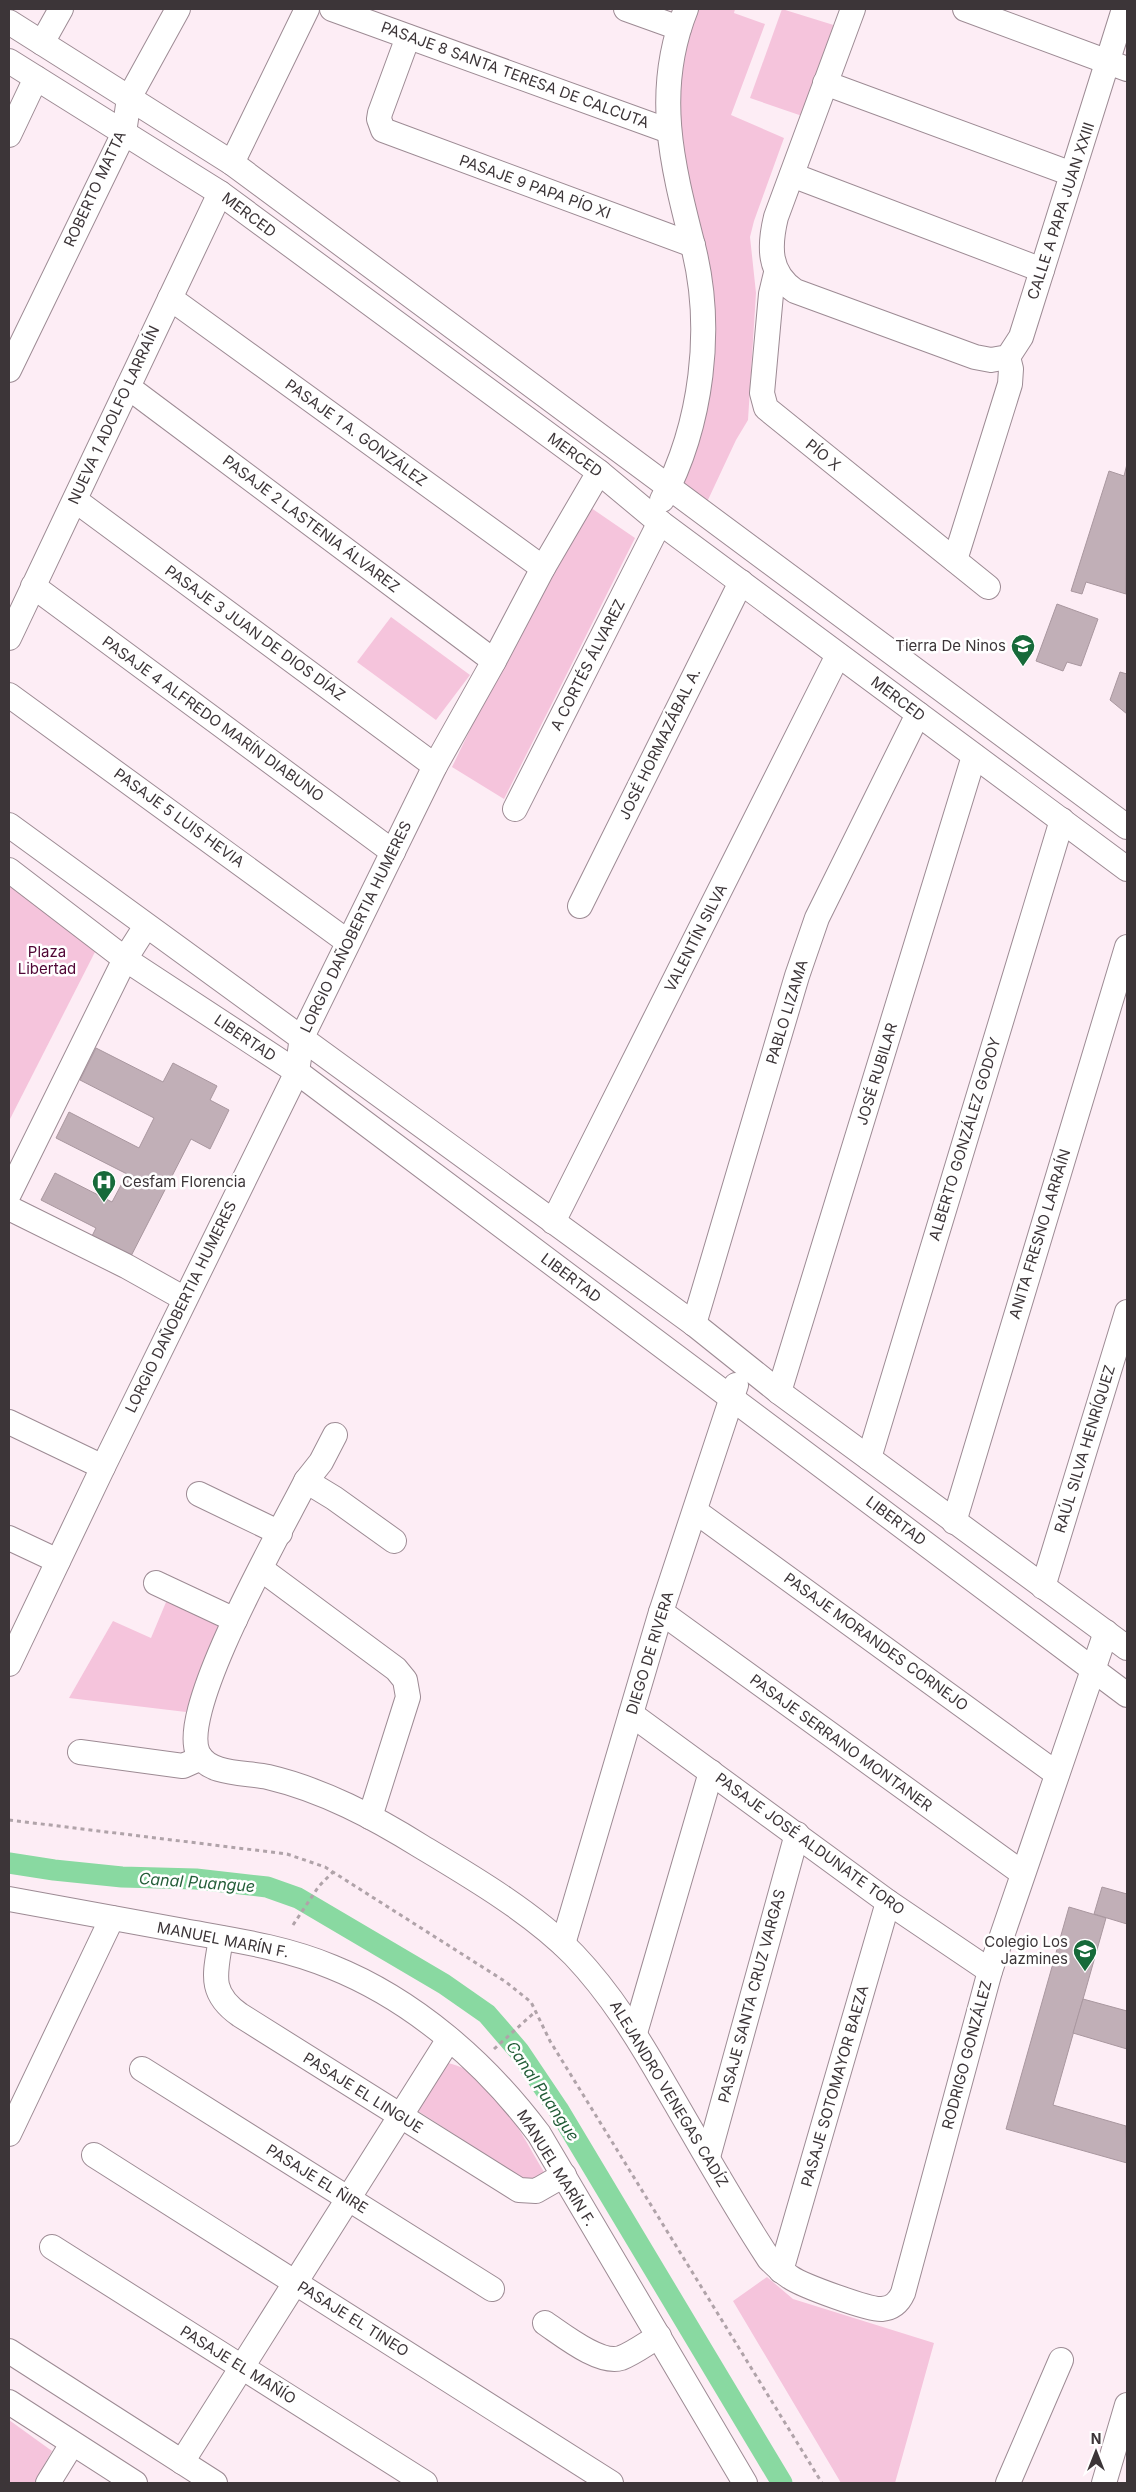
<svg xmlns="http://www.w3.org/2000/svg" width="1136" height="2492" font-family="Inter,sans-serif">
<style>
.green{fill:#f5c4dc}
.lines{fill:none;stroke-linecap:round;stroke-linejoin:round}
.canal{stroke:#89d9a1;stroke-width:21}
.building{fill:#c1afb7;stroke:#a9979f}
.minor-casing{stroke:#9d8b94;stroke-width:26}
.path{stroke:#b0a3a9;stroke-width:3;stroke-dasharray:4 4;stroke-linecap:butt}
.minor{stroke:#fff;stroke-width:24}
.labels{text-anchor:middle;stroke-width:5;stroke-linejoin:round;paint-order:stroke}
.street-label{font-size:15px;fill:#3c3538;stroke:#fff}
.poi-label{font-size:15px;fill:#3c3538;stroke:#fff;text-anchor:end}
.park-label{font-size:15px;fill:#510736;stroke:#fff}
.water-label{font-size:16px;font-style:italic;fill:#235d38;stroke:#fff}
</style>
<rect width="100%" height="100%" fill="#fdedf5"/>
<g class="green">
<path d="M694,9H735L734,13L765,24L731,115L784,138L754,221L750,237L756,293L748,420L736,440L707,502L683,484L700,417L707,358L676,147L681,44Z"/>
<path d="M782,9L840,27L808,118L750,98Z"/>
<path d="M581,501L635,538L504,799L452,767Z"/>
<path d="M391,617L470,675L436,720L357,662Z"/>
<path d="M9,884L96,950L9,1121Z"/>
<path d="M169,1595L220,1621L186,1712L69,1698L113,1621L151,1638Z"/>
<path d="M448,2063C493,2072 522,2136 544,2172L531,2180H525L418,2111Z"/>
<path d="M767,2277L793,2299L934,2343L895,2483H841L733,2301Z"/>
<path d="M9,2420L52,2451L34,2483H9Z"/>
</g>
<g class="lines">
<path class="canal" d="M9,1863L54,1870L122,1877L196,1879L267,1887L298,1898L444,1984L487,2014L519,2051L558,2109L782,2483"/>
</g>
<g class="building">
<path d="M1127,464L1126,594L1086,582L1082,594L1071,591L1109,471L1124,476Z"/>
<path d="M1057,604L1098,619L1081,666L1067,662L1063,671L1036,661Z"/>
<path d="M1120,672L1127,674V714L1110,700Z"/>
<path d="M96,1048L163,1082L173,1063L217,1086L210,1100L229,1110L210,1149L191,1139L129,1260L90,1240L96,1228L41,1200L55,1173L112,1202L127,1174L56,1138L69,1112L139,1148L154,1118L80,1080Z"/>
<path d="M1102,1887L1127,1894V1924L1094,1914Z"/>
<path d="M1069,1907L1106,1918L1053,2105L1126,2126L1127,2163L1006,2129Z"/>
<path d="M1083,1999L1127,2011V2049L1073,2033Z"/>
</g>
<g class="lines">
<g class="minor-casing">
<g id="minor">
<path d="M332,9L669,131"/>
<path d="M626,9L679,28"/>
<path d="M853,9L776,217C769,246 768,273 795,291L975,357L991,360L1008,357L1021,337L1124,9"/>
<path d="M965,9L1127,69"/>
<path d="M9,22L232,163L1127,827"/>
<path d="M408,37L380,113L379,119L383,130L693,245"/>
<path d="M42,43L61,9"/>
<path d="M9,61L220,193L599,472L653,517L1127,869"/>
<path d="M825,83L1072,174"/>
<path d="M9,135L36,78"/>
<path d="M232,163L307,9"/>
<path d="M792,175L1042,270"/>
<path d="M776,273L771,294L762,393L766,408L988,587"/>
<path d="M170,298L543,568"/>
<path d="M9,370L124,133L129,98L178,9"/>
<path d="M128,387L494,661"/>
<path d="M75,500L435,766"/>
<path d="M662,500C702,425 714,328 693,246C672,164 653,91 686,9"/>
<path d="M955,560L1010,384L1011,369L1008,357"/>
<path d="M33,586L393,852"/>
<path d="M9,638L220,193"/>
<path d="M9,695L348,942"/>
<path d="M515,809L660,522"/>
<path d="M9,825L694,1324L779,1392L1127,1648"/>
<path d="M9,870L125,959L297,1072L1127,1695"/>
<path d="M580,906L741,582"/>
<path d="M9,1194L125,959L146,926"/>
<path d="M9,1208L126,1266L185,1299"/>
<path d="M553,1222L838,655"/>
<path d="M694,1324L797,976L817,918L918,714"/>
<path d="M779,1392L974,756"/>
<path d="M9,1422L103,1467"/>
<path d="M335,1435L321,1462L306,1481C283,1527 178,1709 198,1753C209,1776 247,1772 268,1777C323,1790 374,1817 422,1847C472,1877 533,1913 574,1955C611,1994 638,2038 665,2085C699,2143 732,2203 769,2259C776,2266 782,2272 790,2277C803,2286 869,2310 882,2309C893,2308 899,2302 903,2293L990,1971L1106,1632"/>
<path d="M869,1458L1062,820"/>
<path d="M306,1481L334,1498L394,1541"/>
<path d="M199,1494L280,1533"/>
<path d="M695,1511L1057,1774"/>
<path d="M954,1522L1127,947"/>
<path d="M9,1538L58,1561"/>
<path d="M261,1569L396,1669L405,1680L408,1697L370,1817"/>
<path d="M156,1583L235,1620"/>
<path d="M1043,1587L1127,1312"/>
<path d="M661,1612L1022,1873"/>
<path d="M9,1664L103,1467L297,1072L302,1037L435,766L494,661L543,568L599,472"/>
<path d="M631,1714L888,1902L990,1971"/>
<path d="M80,1752L183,1766L201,1758"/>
<path d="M9,1899C67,1910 126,1920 184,1931C234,1940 284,1947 332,1967C414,2000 486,2063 539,2134L745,2483"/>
<path d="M221,1938C216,1972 207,1992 240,2015L519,2190L536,2191L564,2175"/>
<path d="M563,1944L661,1612L736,1385"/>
<path d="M635,2033L711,1772"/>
<path d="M142,2069L492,2289"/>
<path d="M9,2134L112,1918"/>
<path d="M94,2155L611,2483"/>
<path d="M708,2157L797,1834"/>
<path d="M52,2247L425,2483"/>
<path d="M781,2271L888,1902"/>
<path d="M545,2323C563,2335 600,2365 621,2358C634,2353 647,2343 659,2336"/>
<path d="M9,2351L215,2483"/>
<path d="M9,2402L135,2483"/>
<path d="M182,2462L449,2039"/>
<path d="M48,2483L72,2444"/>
<path d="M1008,2483L1061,2360"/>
<path d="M1104,2483L1127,2405"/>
</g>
</g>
<g class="path">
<path d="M9,1820L287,1854L325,1867L506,1982L531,2002L550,2041L822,2483"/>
<path d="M293,1925L319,1886L333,1872"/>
<path d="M494,2049L536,2011"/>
</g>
<use href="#minor" class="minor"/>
</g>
<defs>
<g id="school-pin" transform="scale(1.25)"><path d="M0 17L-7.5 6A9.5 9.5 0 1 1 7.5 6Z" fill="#176a3a" stroke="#fff"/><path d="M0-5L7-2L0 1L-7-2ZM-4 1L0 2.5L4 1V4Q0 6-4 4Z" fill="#fff"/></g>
<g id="hospital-pin" transform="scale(1.25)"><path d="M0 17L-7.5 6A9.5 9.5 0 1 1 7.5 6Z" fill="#176a3a" stroke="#fff"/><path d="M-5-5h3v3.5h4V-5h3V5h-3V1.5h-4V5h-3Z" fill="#fff"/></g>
</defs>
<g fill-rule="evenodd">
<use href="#school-pin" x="1023" y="646"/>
<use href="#hospital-pin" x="104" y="1182"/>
<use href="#school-pin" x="1085" y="1951"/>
</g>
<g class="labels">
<g class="street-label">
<text transform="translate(515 75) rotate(20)" y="5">PASAJE 8 SANTA TERESA DE CALCUTA</text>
<text transform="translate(535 187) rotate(20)" y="5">PASAJE 9 PAPA PÍO XI</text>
<text transform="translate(95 189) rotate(-65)" y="5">ROBERTO MATTA</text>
<text transform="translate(1061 211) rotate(-72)" y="5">CALLE A PAPA JUAN XXIII</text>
<text transform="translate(249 215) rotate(37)" y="5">MERCED</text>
<text transform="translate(114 415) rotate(-65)" y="5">NUEVA 1 ADOLFO LARRAÍN</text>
<text transform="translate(356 433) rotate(36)" y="5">PASAJE 1 A. GONZÁLEZ</text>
<text transform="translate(575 455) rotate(36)" y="5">MERCED</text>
<text transform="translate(823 455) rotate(39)" y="5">PÍO X</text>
<text transform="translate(311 524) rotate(37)" y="5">PASAJE 2 LASTENIA ÁLVAREZ</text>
<text transform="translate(255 633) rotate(36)" y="5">PASAJE 3 JUAN DE DIOS DÍAZ</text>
<text transform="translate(588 665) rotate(-63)" y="5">A CORTÉS ÁLVAREZ</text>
<text transform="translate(898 699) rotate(37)" y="5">MERCED</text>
<text transform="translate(213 719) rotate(36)" y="5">PASAJE 4 ALFREDO MARÍN DIABUNO</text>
<text transform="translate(660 744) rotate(-64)" y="5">JOSÉ HORMAZÁBAL A.</text>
<text transform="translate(179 818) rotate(36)" y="5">PASAJE 5 LUIS HEVIA</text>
<text transform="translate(356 927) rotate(-64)" y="5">LORGIO DAÑOBERTIA HUMERES</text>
<text transform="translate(696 938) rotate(-63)" y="5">VALENTÍN SILVA</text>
<text transform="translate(787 1012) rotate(-73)" y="5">PABLO LIZAMA</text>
<text transform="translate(245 1038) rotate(34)" y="5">LIBERTAD</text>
<text transform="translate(877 1074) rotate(-73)" y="5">JOSÉ RUBILAR</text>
<text transform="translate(965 1139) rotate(-73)" y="5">ALBERTO GONZÁLEZ GODOY</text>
<text transform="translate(1040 1234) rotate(-73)" y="5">ANITA FRESNO LARRAÍN</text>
<text transform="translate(571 1278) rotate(37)" y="5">LIBERTAD</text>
<text transform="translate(181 1307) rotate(-64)" y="5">LORGIO DAÑOBERTIA HUMERES</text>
<text transform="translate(1085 1449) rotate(-73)" y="5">RAÚL SILVA HENRÍQUEZ</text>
<text transform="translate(896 1521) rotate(37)" y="5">LIBERTAD</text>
<text transform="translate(876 1642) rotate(36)" y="5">PASAJE MORANDES CORNEJO</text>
<text transform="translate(650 1653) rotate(-73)" y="5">DIEGO DE RIVERA</text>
<text transform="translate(841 1743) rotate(36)" y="5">PASAJE SERRANO MONTANER</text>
<text transform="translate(810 1844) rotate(36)" y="5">PASAJE JOSÉ ALDUNATE TORO</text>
<text transform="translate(223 1940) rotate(11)" y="5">MANUEL MARÍN F.</text>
<text transform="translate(752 1996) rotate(-75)" y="5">PASAJE SANTA CRUZ VARGAS</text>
<text transform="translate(967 2055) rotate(-75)" y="5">RODRIGO GONZÁLEZ</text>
<text transform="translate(835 2086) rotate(-74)" y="5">PASAJE SOTOMAYOR BAEZA</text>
<text transform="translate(363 2093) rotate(32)" y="5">PASAJE EL LINGUE</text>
<text transform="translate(669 2094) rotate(59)" y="5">ALEJANDRO VENEGAS CADÍZ</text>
<text transform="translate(556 2168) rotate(58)" y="5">MANUEL MARÍN F.</text>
<text transform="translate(317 2179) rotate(32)" y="5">PASAJE EL ÑIRE</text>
<text transform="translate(353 2319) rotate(32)" y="5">PASAJE EL TINEO</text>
<text transform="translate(238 2365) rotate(32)" y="5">PASAJE EL MAÑÍO</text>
</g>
<g class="poi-label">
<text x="1006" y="651">Tierra De Ninos</text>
<text x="122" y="1187" text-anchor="start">Cesfam Florencia</text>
<text x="1068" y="1947">Colegio Los<tspan x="1068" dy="17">Jazmines</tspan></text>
</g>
<g class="park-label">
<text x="47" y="957">Plaza<tspan x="47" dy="17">Libertad</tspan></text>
</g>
<g class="water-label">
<text transform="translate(197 1882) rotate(4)" y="6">Canal Puangue</text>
<text transform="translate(543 2091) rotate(56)" y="6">Canal Puangue</text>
</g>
</g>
<rect width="1136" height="2492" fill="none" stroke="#3c3538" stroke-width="20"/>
<g transform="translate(1096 2452)" stroke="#ffffff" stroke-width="4" paint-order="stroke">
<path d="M0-4L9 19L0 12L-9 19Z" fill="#3c3538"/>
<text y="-8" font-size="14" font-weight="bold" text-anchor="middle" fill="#3c3538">N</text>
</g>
</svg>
